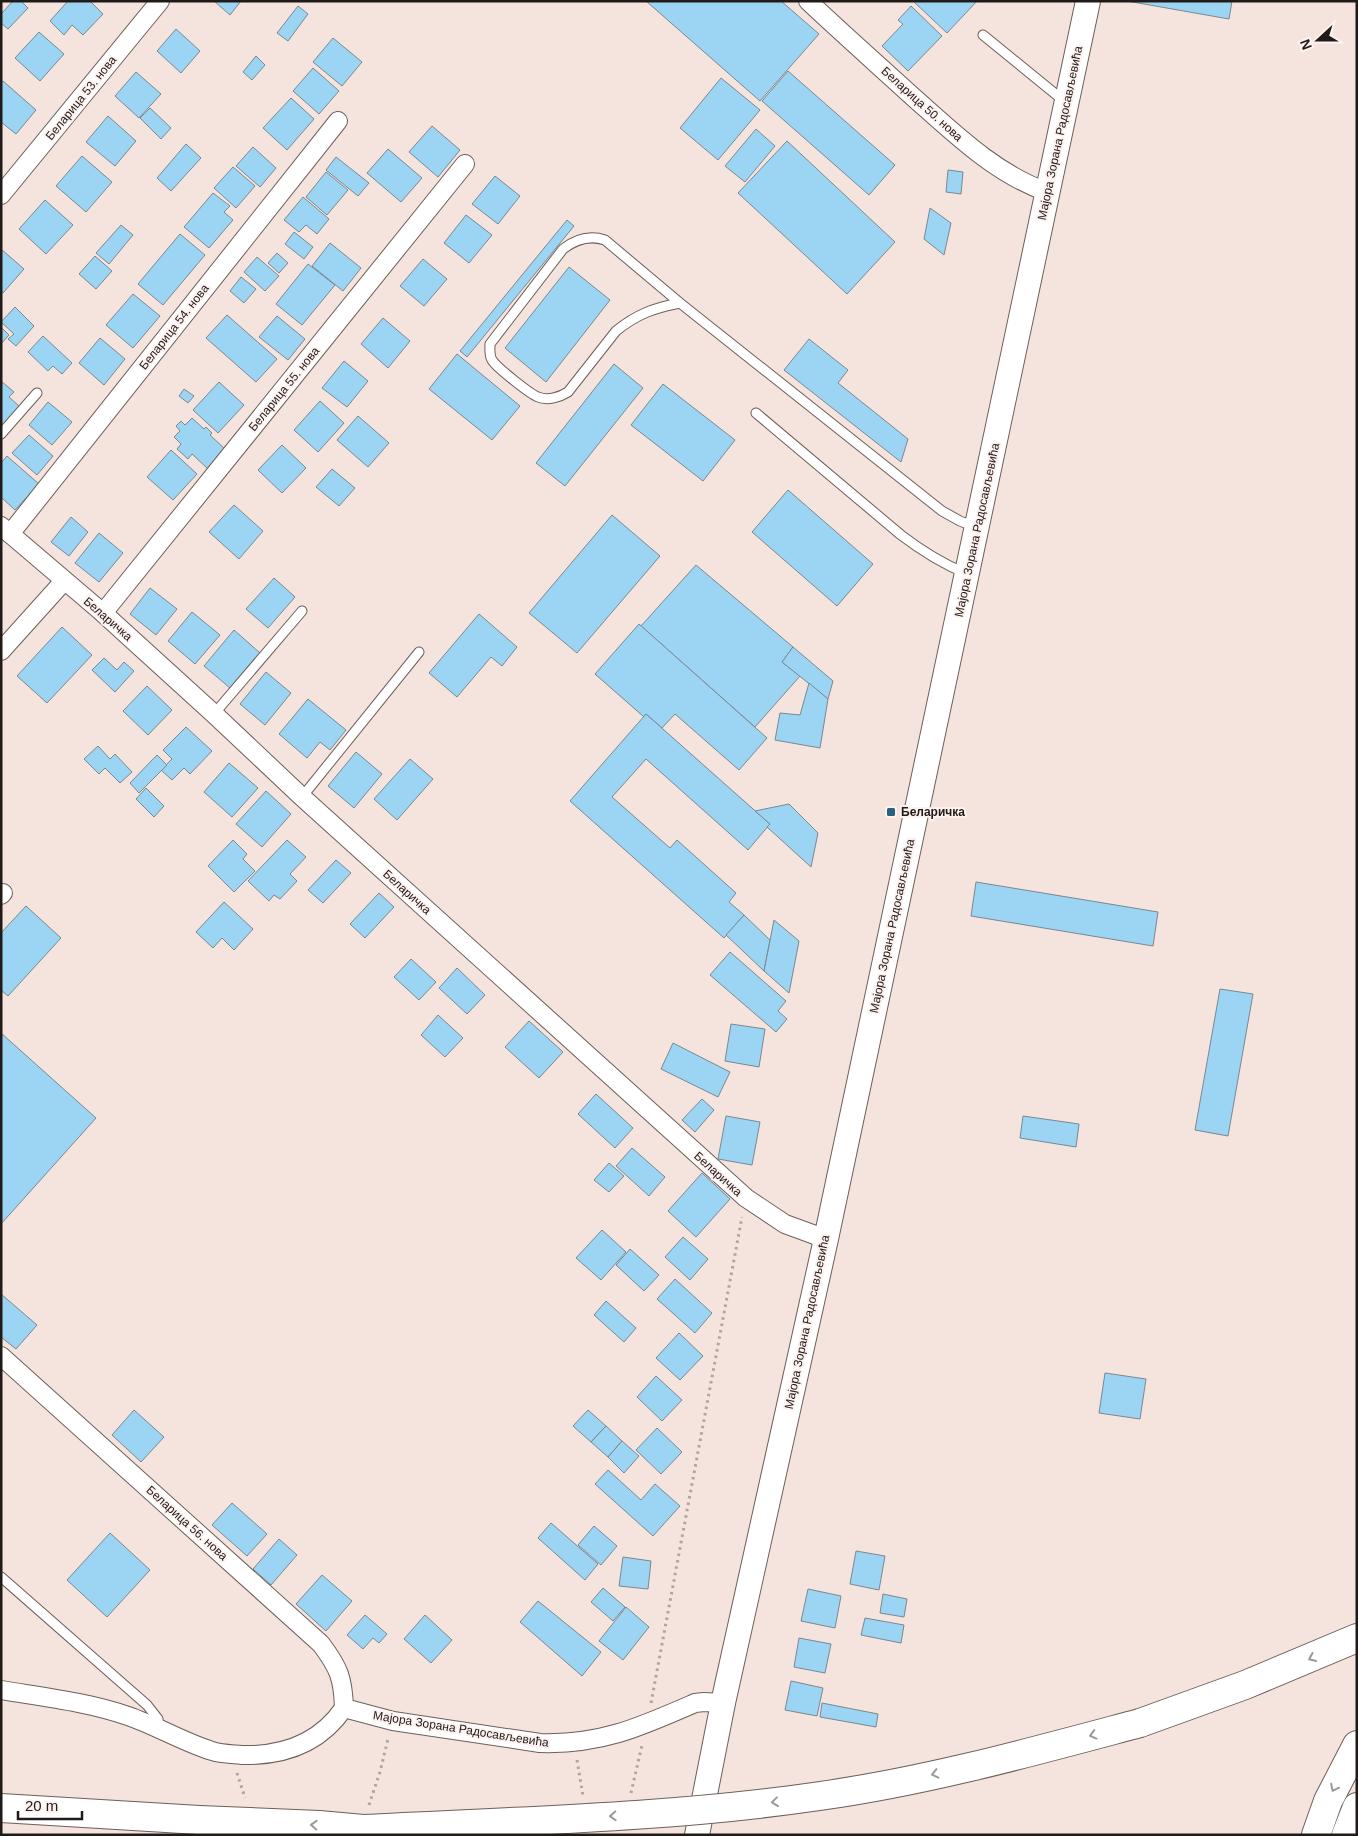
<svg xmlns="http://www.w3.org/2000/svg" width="1358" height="1836" font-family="Arial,sans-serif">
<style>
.building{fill:#9cd4f4;stroke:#7a8890}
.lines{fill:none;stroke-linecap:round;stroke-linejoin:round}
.service-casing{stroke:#6d5f59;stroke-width:11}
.minor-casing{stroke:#6d5f59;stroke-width:20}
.secondary-casing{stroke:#6d5f59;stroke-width:26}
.motorway-casing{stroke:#6d5f59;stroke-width:30}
.path{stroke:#b2a39f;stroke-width:3;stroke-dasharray:2.5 4;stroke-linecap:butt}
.service{stroke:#fff;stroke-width:9}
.minor{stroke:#fff;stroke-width:18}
.secondary{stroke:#fff;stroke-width:24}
.motorway{stroke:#fff;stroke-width:28}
.motorway-bridge-casing{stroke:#6d5f59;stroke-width:30;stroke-linecap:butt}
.motorway-bridge{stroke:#fff;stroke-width:28}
.oneway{stroke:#9b9897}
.poi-dot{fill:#2a607b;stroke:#fdf2ef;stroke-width:2}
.labels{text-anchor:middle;stroke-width:4;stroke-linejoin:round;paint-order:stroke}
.street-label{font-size:12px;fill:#201a18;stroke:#fdf2ef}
.poi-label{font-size:12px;font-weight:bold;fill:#201a18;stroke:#fdf2ef;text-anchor:start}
</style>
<rect width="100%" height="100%" fill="#f5e3dd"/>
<g class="building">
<path d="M13,1H21L28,8L8,29L1,23V14Z"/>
<path d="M68,1H90L103,14L83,35L72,25L64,35L50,21Z"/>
<path d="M214,1H241L230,15Z"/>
<path d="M646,1H781L819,34L760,101Z"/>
<path d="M913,1H977L947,33Z"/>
<path d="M1127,1H1232L1229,19Z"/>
<path d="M298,6L308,14L288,41L277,33Z"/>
<path d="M911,6L942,36L908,71L882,46L903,24L898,20Z"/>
<path d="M176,29L200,51L181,73L157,51Z"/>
<path d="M39,32L64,54L40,81L15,58Z"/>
<path d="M333,38L362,62L342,86L313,62Z"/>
<path d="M256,56L265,65L252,80L243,72Z"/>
<path d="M313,68L339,91L319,114L293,91Z"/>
<path d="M788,71L895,165L869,195L762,101Z"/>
<path d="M136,72L161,94L139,118L115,96Z"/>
<path d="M721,78L760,110L718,160L680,128Z"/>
<path d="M3,81L36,110L16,134L1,122V83Z"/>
<path d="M291,98L314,119L287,150L263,128Z"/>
<path d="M150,108L171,128L161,139L140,118Z"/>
<path d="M108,116L136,141L115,166L86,142Z"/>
<path d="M432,126L460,150L438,177L409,152Z"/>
<path d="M756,129L775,146L745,182L725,166Z"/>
<path d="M787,141L895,242L847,294L738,193Z"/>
<path d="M186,144L201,158L171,191L157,178Z"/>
<path d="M253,147L276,168L260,187L236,166Z"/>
<path d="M388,149L422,178L401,202L367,173Z"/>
<path d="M82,156L112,182L86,212L56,186Z"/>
<path d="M336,157L369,183L358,196L326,170Z"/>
<path d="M233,167L255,186L236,208L214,188Z"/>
<path d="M948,170L963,172L961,194L946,192Z"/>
<path d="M326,172L348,190L327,215L306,197Z"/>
<path d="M495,176L520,196L498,224L472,204Z"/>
<path d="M213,193L230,206L224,212L233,220L209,248L184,227Z"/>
<path d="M303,197L329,219L317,234L306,225L299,232L284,220Z"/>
<path d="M45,200L73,225L46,254L19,229Z"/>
<path d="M930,208L951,223L944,255L924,239Z"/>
<path d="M466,215L492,235L469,263L444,243Z"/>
<path d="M567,220L574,226L467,357L460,351Z"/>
<path d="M121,225L133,235L109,264L96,253Z"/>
<path d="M294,232L313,247L304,259L285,244Z"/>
<path d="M180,234L205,255L163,305L138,284Z"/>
<path d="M330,243L361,268L343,291L312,266Z"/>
<path d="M1,249L24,269L3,293L1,292Z"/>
<path d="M277,253L288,263L279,273L268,263Z"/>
<path d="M95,256L112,271L96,289L79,274Z"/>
<path d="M257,257L279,276L265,291L244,272Z"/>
<path d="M423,259L447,279L424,306L400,286Z"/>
<path d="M308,264L335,285L302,325L276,304Z"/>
<path d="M569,267L610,300L546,382L505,348Z"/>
<path d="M241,277L256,289L244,303L230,291Z"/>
<path d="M133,294L160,316L133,348L106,325Z"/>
<path d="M15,307L34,326L16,346L8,339L14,334L1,322Z"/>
<path d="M227,315L277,359L256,382L206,338Z"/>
<path d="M277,316L305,339L288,360L259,337Z"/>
<path d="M383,318L410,341L388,368L361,344Z"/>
<path d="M1,327L9,335L1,344Z"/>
<path d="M43,336L72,363L62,374L53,366L48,371L28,352Z"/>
<path d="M100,338L125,359L104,385L79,363Z"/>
<path d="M809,339L848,370L838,383L908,439L901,462L784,370Z"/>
<path d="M457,354L520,406L492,440L429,389Z"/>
<path d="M344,361L368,381L347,407L322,388Z"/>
<path d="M614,364L643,388L565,486L536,463Z"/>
<path d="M1,381L14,392L9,397L20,407L1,429Z"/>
<path d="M219,382L244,405L218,433L193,410Z"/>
<path d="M663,384L735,440L703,481L631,425Z"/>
<path d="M184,389L194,396L188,403L179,396Z"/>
<path d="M320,401L344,423L318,452L294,430Z"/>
<path d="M48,402L72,422L52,445L29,425Z"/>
<path d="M358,416L389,443L368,467L337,440Z"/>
<path d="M192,418L204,429L206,427L212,433L210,435L226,450L208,469L192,454L188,459L177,449L181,444L174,437L180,431L176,426L181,421L185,425Z"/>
<path d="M29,435L53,456L37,475L12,453Z"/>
<path d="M282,445L306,468L282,493L258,470Z"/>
<path d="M171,450L197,474L173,500L147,477Z"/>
<path d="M7,456L39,484L15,510L1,497V463Z"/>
<path d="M332,469L355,488L339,506L316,487Z"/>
<path d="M788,490L873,564L837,606L752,532Z"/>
<path d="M234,505L263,531L239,559L209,532Z"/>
<path d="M612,515L660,556L577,653L529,613Z"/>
<path d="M71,517L88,532L69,556L51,542Z"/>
<path d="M99,533L123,553L99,582L75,563Z"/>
<path d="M696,565L793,647L782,662L800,676L755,727L641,626Z"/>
<path d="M274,578L295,597L268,628L246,609Z"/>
<path d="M150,588L177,609L156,635L130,614Z"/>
<path d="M192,612L220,635L195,664L168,641Z"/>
<path d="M479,614L517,647L502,666L491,657L457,697L429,673Z"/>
<path d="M639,624L767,738L739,770L675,714L662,728L646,714L644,717L595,674Z"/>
<path d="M62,627L92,655L47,703L17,676Z"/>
<path d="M234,630L260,653L230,688L204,666Z"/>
<path d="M793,647L833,681L828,699L782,662Z"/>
<path d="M104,658L117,670L124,662L134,671L115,692L92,670Z"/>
<path d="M266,672L291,693L265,725L240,704Z"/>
<path d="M809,683L828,699L820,748L775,740L780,713L800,715Z"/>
<path d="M147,686L172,710L148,735L123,711Z"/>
<path d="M308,699L346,730L330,750L320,742L307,758L279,734Z"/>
<path d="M646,714L770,824L748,850L646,759L612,797L670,848L677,840L736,893L729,902L744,915L724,938L570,801Z"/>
<path d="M186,727L212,751L190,774L184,768L172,780L161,770L172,759L163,750Z"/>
<path d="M98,746L110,759L115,754L132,772L120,783L105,768L99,774L84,759Z"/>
<path d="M356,752L382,774L354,808L328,786Z"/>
<path d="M157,755L167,765L139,793L130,783Z"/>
<path d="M410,759L433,779L397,820L374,799Z"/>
<path d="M229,763L258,788L232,817L204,792Z"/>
<path d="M146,788L164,806L154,817L136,799Z"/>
<path d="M266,791L291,814L262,847L236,824Z"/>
<path d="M789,804L818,833L811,867L767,827L770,824L755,811Z"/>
<path d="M233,840L247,854L243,859L255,871L234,892L208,866Z"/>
<path d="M287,840L306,857L290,874L297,881L280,899L274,895L269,901L248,881Z"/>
<path d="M336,860L351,873L323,903L308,890Z"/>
<path d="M976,882L1158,912L1153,946L971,916Z"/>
<path d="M379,893L394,907L365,938L350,924Z"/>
<path d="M224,902L253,929L234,950L222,938L213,948L196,932Z"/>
<path d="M26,906L61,938L8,996L1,990V933Z"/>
<path d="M744,915L770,940L764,971L726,935Z"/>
<path d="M774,920L799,941L789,993L764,971Z"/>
<path d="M730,952L786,1001L778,1011L787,1019L776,1032L710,975Z"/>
<path d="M411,959L436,982L419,1000L394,977Z"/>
<path d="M457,968L485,995L467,1014L439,988Z"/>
<path d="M1220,989L1253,994L1228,1136L1195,1130Z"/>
<path d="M438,1015L463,1038L445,1057L421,1035Z"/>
<path d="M529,1021L563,1052L539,1078L505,1047Z"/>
<path d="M731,1024L765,1029L759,1067L725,1061Z"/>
<path d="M1,1033L96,1118L1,1224Z"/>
<path d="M673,1043L730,1072L718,1097L661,1069Z"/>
<path d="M596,1094L633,1128L615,1148L578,1114Z"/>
<path d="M702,1099L714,1110L695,1132L682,1120Z"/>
<path d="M726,1116L760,1122L752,1165L718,1159Z"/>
<path d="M1023,1116L1079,1124L1076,1147L1020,1138Z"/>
<path d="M632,1148L665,1177L649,1196L616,1166Z"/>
<path d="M609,1163L624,1176L609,1192L594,1180Z"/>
<path d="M702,1173L730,1199L696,1237L668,1211Z"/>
<path d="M602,1230L626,1252L601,1280L576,1258Z"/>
<path d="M683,1237L708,1259L690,1280L665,1257Z"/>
<path d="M630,1249L659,1275L644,1291L616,1265Z"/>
<path d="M675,1279L712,1313L695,1333L657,1299Z"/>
<path d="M1,1294L37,1325L16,1349L1,1337Z"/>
<path d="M606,1301L636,1328L624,1342L594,1315Z"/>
<path d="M679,1333L703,1356L680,1380L656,1358Z"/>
<path d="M1105,1373L1146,1379L1140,1419L1099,1413Z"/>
<path d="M656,1376L682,1400L662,1421L637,1397Z"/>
<path d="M134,1410L164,1437L141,1462L112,1435Z"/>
<path d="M588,1410L606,1426L591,1442L573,1426Z"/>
<path d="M606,1426L622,1441L608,1457L591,1442Z"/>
<path d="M657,1428L682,1452L661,1474L636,1450Z"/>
<path d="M622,1441L639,1456L624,1473L608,1457Z"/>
<path d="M608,1470L641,1500L655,1484L680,1506L653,1536L595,1484Z"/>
<path d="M232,1503L267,1534L247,1556L212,1525Z"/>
<path d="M551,1523L598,1564L585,1580L538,1538Z"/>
<path d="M594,1526L617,1546L601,1565L578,1545Z"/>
<path d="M110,1533L150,1570L107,1617L67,1580Z"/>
<path d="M279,1539L297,1555L271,1585L253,1569Z"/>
<path d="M856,1551L885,1556L879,1590L850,1584Z"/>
<path d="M623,1557L651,1561L648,1589L619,1586Z"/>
<path d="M322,1575L352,1601L326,1631L296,1604Z"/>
<path d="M603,1588L625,1607L613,1621L591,1602Z"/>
<path d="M808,1589L841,1596L835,1628L801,1621Z"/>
<path d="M883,1594L907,1599L904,1617L880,1613Z"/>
<path d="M538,1601L601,1652L582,1676L520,1622Z"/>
<path d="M626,1607L649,1627L623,1660L599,1641Z"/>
<path d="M365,1615L387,1634L379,1643L373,1638L363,1649L347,1635Z"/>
<path d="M425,1615L452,1640L431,1663L404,1639Z"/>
<path d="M865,1618L904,1625L901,1643L861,1635Z"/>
<path d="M799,1638L831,1644L825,1673L794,1667Z"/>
<path d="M791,1681L823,1688L817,1716L785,1710Z"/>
<path d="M822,1703L878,1714L876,1727L820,1717Z"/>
</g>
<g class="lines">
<g class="service-casing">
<g id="service">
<path d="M983,35L1064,101"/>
<path d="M680,303C654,308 637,314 616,331L568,392C560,397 548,401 538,397C530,394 496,367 492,360C489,355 490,349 490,344L563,249C576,239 590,235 605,240L680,303L942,511L960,521L975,527"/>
<path d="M756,413L901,535C922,551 941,563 965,573"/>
<path d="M1,434L37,393"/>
<path d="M214,714L302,611"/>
<path d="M302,797L419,652"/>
<path d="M1,1577L147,1705L158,1719L159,1728"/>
</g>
</g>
<g class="minor-casing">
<g id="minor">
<path d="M808,1C842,33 877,64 912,96C954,133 994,173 1047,192"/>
<path d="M1,195L160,1"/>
<path d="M1,526L103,613L214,714L302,797L746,1198L785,1224L826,1239"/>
<path d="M10,534L338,121"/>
<path d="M103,613L465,164"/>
<path d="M1,651L64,581"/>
<path d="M1,895L3,893"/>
<path d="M1,1356L321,1644C339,1668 343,1678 344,1708"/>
<path d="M1,1690C43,1697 88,1702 128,1716C157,1726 183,1742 212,1751C221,1754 232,1754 242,1755C283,1756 320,1743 344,1708"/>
<path d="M344,1708L393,1721L540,1743C601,1745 640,1727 695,1703L704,1702L723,1703"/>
</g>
</g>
<g class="secondary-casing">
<path id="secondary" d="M697,1835L723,1703L826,1239L1088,1"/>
</g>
<g class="motorway-casing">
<g id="motorway">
<path d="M1140,1723L1245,1685L1357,1638"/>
<path d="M1,1808L199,1820"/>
<path d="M1316,1835L1328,1801L1357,1745"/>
<path d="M1346,1835L1357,1807"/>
</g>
</g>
<g class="path">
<path d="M651,1703L742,1217"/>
<path d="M577,1760L583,1796"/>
<path d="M237,1773L245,1798"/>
<path d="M631,1793L642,1745"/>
<path d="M369,1805L380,1772L388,1739"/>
</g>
<use href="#service" class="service"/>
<use href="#minor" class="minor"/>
<use href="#secondary" class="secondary"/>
<use href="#motorway" class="motorway"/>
<g class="motorway-bridge-casing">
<path id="motorway-bridge" d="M199,1820L319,1825L363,1829C515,1821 669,1818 820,1796C928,1781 1035,1751 1140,1723"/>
</g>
<use href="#motorway-bridge" class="motorway-bridge"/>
</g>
<defs><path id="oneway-chevron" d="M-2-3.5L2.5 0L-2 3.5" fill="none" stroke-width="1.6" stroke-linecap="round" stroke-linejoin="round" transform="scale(1.25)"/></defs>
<g class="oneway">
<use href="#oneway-chevron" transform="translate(1312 1658) rotate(156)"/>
<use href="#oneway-chevron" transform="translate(1093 1735) rotate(165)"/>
<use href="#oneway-chevron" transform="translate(935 1774) rotate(167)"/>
<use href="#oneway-chevron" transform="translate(1334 1788) rotate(116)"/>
<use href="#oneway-chevron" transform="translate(775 1802) rotate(173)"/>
<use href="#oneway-chevron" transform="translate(613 1816) rotate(177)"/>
<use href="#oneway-chevron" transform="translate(314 1825) rotate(-177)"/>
</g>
<rect class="poi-dot" x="886" y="807" width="10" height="10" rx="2.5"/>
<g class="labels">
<g class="street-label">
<text transform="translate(81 98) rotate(-51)" y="4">Беларица 53. нова</text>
<text transform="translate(922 104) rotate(42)" y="4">Беларица 50. нова</text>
<text transform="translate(1060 133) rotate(-78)" y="4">Мајора Зорана Радосављевића</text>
<text transform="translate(174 327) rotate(-52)" y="4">Беларица 54. нова</text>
<text transform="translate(284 389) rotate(-51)" y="4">Беларица 55. нова</text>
<text transform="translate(977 530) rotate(-78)" y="4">Мајора Зорана Радосављевића</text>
<text transform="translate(108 619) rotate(41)" y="4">Беларичка</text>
<text transform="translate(407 892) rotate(42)" y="4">Беларичка</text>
<text transform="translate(892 926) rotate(-78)" y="4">Мајора Зорана Радосављевића</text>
<text transform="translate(718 1174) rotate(42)" y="4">Беларичка</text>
<text transform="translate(807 1322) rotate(-78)" y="4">Мајора Зорана Радосављевића</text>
<text transform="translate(187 1523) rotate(42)" y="4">Беларица 56. нова</text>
<text transform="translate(461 1729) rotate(9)" y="4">Мајора Зорана Радосављевића</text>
</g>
<g class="poi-label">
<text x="901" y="816">Беларичка</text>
</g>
</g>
<rect width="1358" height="1836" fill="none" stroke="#201a18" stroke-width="5"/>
<g transform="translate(1318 40) rotate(249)" stroke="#fdf2ef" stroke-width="4" paint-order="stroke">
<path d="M0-4L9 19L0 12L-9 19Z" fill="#201a18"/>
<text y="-8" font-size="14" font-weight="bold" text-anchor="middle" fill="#201a18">N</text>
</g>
<path d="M18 1811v8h64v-8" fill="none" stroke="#201a18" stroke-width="2.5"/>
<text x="25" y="1811" font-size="15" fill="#201a18" stroke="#fdf2ef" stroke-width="4" paint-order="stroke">20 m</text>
</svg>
